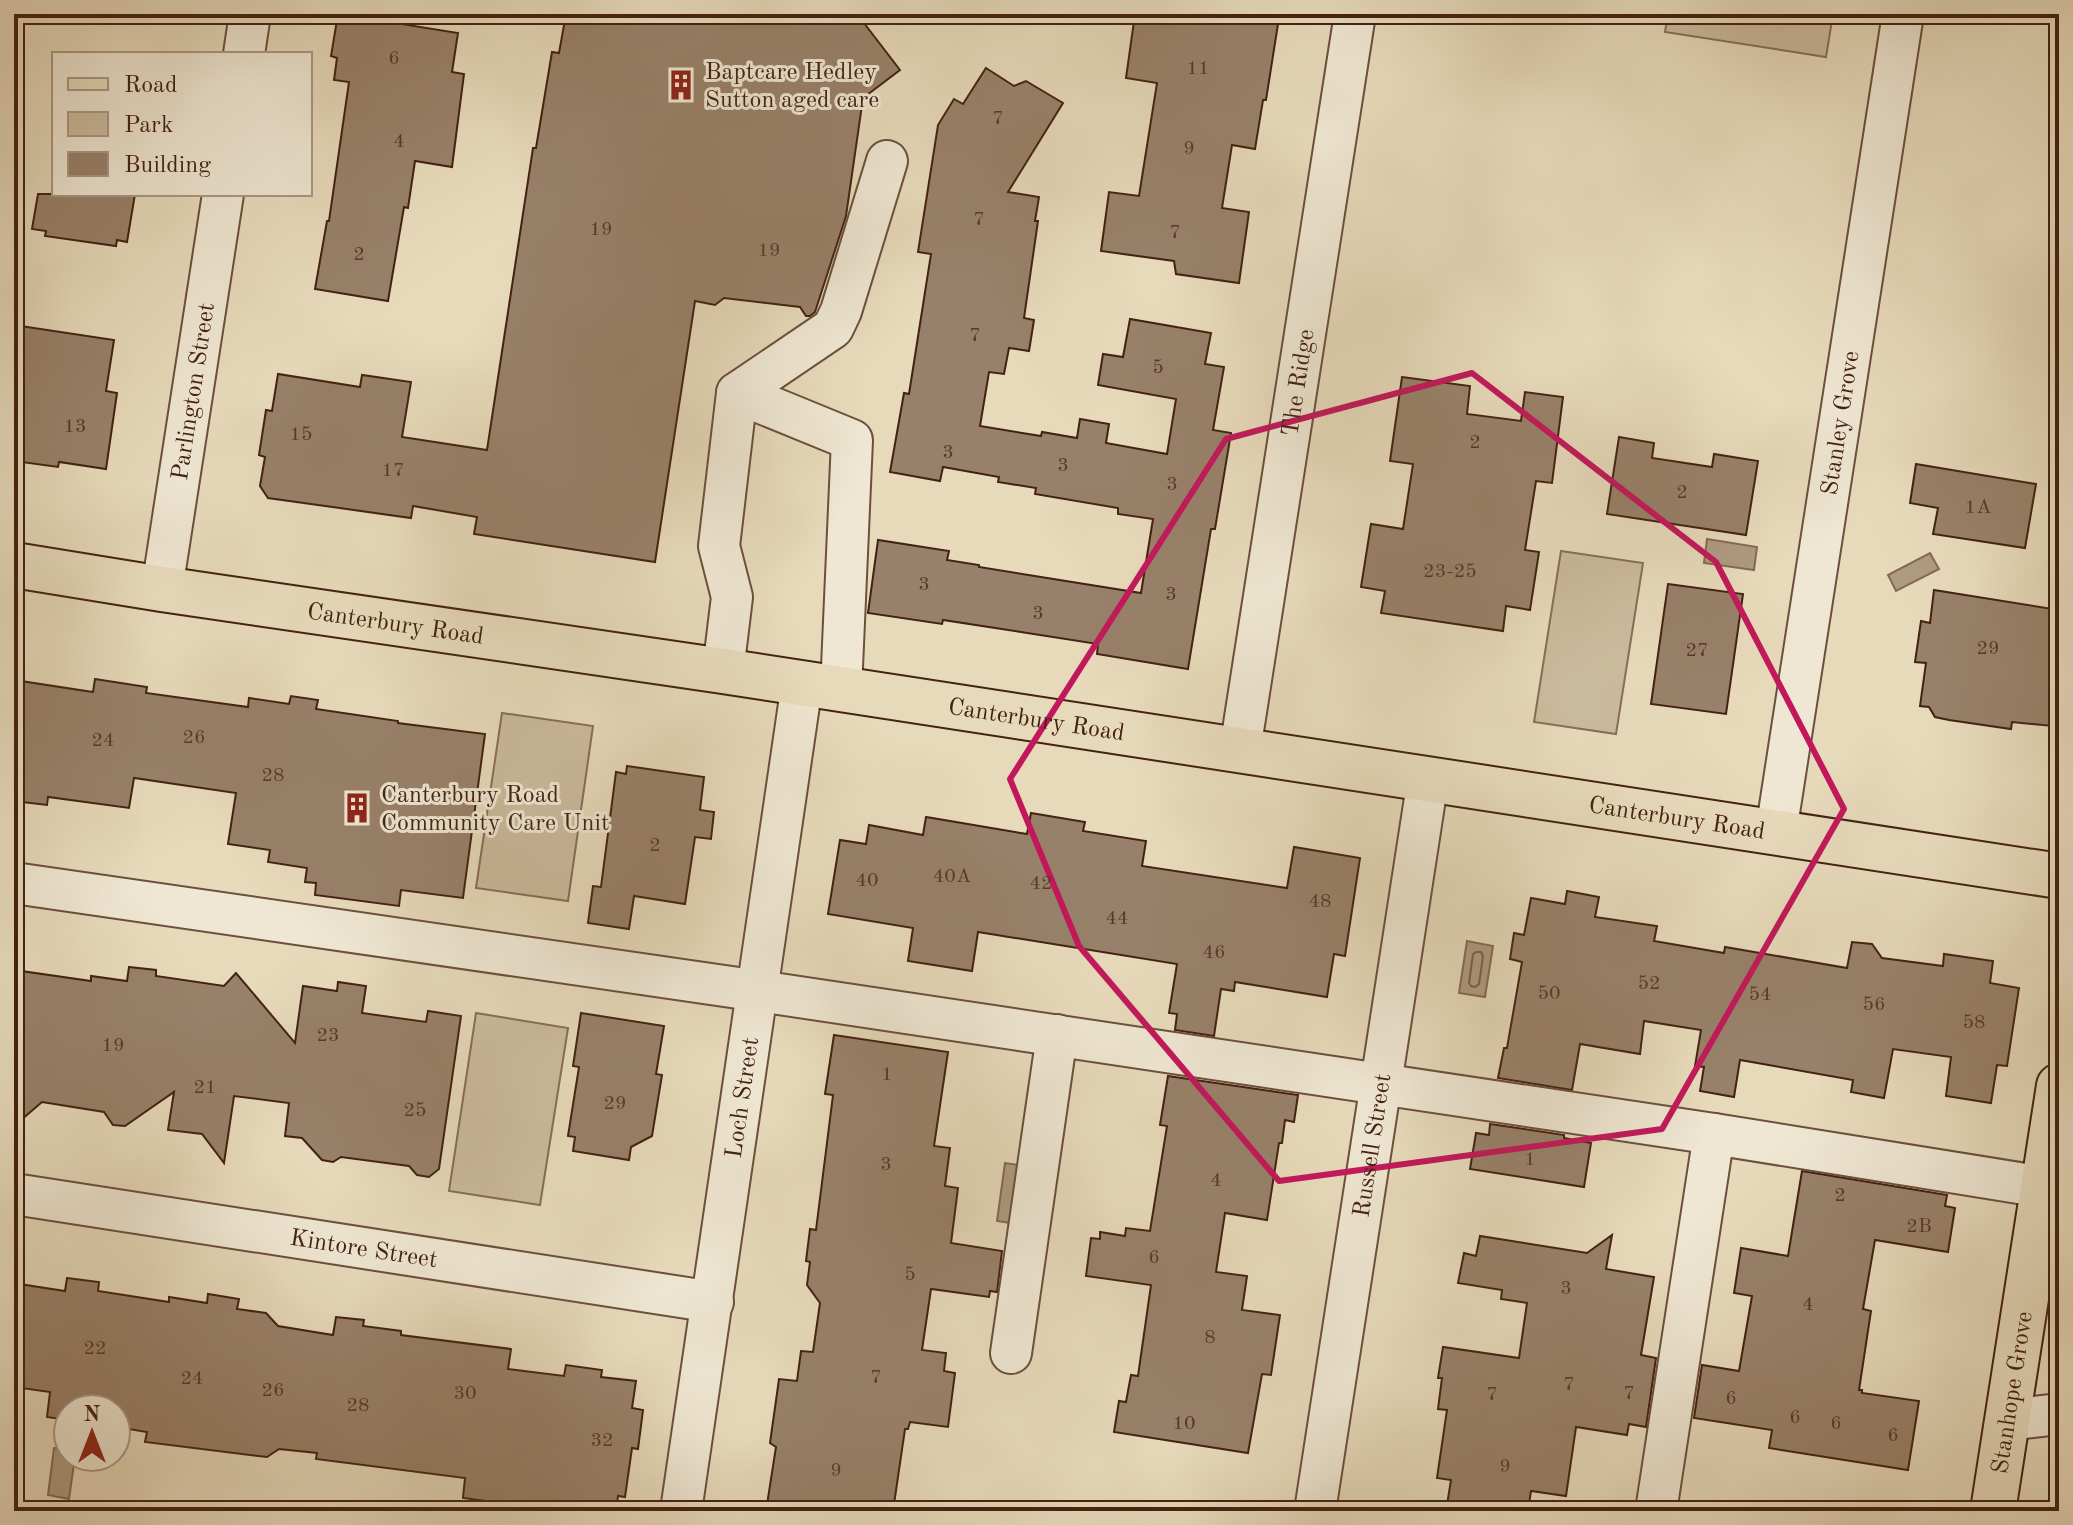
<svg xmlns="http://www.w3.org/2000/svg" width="2073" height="1525" font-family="'Old Standard TT',serif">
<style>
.green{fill:#cbbb9e;stroke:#876e58;stroke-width:2}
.water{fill:#af9b82;stroke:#846a56;stroke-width:2}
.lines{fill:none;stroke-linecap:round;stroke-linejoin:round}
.shore{stroke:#795e4a;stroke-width:2}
.building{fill:#98816a;stroke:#432113;stroke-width:2}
.minor-casing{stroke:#6c4f3d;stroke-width:44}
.major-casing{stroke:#432113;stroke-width:48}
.minor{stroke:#efe7d3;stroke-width:40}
.major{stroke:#e7dabb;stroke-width:44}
.marked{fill:none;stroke:#c2185b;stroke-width:6;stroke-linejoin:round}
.labels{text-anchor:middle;stroke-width:6;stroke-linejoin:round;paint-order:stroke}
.number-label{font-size:20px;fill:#583929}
.poi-label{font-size:24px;fill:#432113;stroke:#efe7d3;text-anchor:start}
.street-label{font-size:24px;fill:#432113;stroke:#efe7d3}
</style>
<rect width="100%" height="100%" fill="#e7dabb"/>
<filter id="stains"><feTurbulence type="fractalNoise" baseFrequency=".0025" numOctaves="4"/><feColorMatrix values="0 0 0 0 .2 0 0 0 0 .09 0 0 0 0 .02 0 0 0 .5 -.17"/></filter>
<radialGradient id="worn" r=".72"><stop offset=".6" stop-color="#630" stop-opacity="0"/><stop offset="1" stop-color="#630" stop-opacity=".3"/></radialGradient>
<g class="green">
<path d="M1668,14H1833L1826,57L1665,32Z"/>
<path d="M1561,551L1643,563L1616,734L1534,722Z"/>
<path d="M502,713L593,726L568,901L476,888Z"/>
<path d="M476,1013L568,1028L540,1205L449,1191Z"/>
</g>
<g class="water">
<path d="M1707,539L1757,547L1754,570L1704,563Z"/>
<path d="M1930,553L1939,569L1896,591L1888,575Z"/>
<path d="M1467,941L1493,946L1485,997L1459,993Z"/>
<path d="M1005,1163L1025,1166L1017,1224L997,1221Z"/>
<path d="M54,1448L68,1449V1457H75L69,1499L48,1495Z"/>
</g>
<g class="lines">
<path class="shore" d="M1476,952H1481L1483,956L1479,984L1475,987L1471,986L1469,983L1473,954Z"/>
</g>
<g class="building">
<path d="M338,14H370V19L458,33L452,72L464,74L452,167L415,161L408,208L404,207L388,301L315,289L327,221H329L349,82L334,80L337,58L331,56Z"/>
<path d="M566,14H857L900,70L863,98L846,216L815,312L810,316H806L800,307L724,298L715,305L695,301L655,562L474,534L477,517L413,506L411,518L268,498L260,486L265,457L259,455L266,410L272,411L278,374L360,387L362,375L411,382L402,437L487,450L533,148H536L552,52L559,53Z"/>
<path d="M1135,14H1213L1278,24L1266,100H1263L1255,149L1232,145L1222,208L1249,212L1239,283L1176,274L1174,261L1101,251L1109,192L1139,196L1157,83L1126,78Z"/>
<path d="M986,68L1014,86L1026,81L1063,103L1008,192L1039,197L1035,221H1038L1024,318L1034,320L1029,351L1009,348L1004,374L989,372L980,426L1041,436L1042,432L1077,438L1080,419L1109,424L1106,443L1167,454L1176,399L1098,385L1103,354L1123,357L1130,319L1211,333L1205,364L1224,367L1213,430L1231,433L1215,529H1211L1188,669L1097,654L1098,644L943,620L942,624L868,613L878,540L949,551L947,560L979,565V567L1141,593L1153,519L1118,514V508L1035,494L1036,488L998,482L999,477L943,467L940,481L890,472L904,393L909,394L931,254L918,252L938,125L954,99L963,104Z"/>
<path d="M38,194H135L127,242L117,240L116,246L45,236L46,231L32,229Z"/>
<path d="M14,325L114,340L106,391L117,393L106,469L59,462L58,467L14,461Z"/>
<path d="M1402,377L1470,386L1467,414L1521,421L1525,392L1563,397L1552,483L1536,481L1525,550L1539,552L1530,610L1506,606L1503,631L1381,613L1385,591L1361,587L1371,524L1403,529L1413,464L1390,461Z"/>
<path d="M1619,437L1654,443L1652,458L1712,467L1714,454L1758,461L1746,535L1607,514Z"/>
<path d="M1916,464L2036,484L2025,548L1933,534L1938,508L1910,503Z"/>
<path d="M1668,584L1743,594L1726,714L1651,704Z"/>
<path d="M1934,590L2059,610V681L2053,726L2012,722L2011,729L1949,720L1935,717L1929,707L1920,706L1926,663L1915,662L1921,621L1930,623Z"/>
<path d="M95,679L147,687L146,693L248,707L249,698L289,704L291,696L318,700L316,709L398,721V723L485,734L463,898L401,890L399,906L315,895L316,883L305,882L307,868L268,862L270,850L228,844L236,793L134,778L129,808L48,797L47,805L14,801V680L93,692Z"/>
<path d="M627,766L704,777L700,810L714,812L711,839L695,837L685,904L634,896L629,929L588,923L593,886L601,887L616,772L626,774Z"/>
<path d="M1031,813L1085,822L1083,831L1146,841L1142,866L1287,888L1294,847L1360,858L1345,956L1334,954L1327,997L1235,982L1234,991L1221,989L1214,1036L1175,1030L1177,1014L1169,1013L1177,964L978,932L972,971L908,961L913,928L828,914L840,840L866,844L869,825L923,835L926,817L1027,834Z"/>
<path d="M1567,891L1599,897L1595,917L1657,926L1654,941L1724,953L1725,947L1847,968L1852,942L1872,944L1882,958L1943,966L1944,954L1993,961L1990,983L2019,988L2007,1066L1997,1065L1991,1103L1946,1096L1951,1057L1893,1049L1884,1098L1851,1092L1853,1080L1740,1060L1734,1097L1700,1091L1704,1067L1695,1066L1701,1030L1644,1021L1640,1054L1580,1044L1572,1090L1498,1078L1504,1048H1507L1522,962L1510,959L1514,933L1524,935L1531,898L1565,904Z"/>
<path d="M129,967L156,970V976L224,986L236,973L295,1043L303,986L337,991L338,982L366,986L362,1013L426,1022L428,1011L461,1016L439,1169L429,1177L417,1175L409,1166L341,1157L333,1162L322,1160L302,1138L285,1136L289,1103L234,1096L224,1163L202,1134L168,1130L174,1092L125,1126L113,1125L104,1112L42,1102L14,1126V970L91,981V976L127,981Z"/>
<path d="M581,1013L664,1026L656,1074L662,1075L652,1136L631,1147L629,1160L573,1151L575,1137L568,1136L579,1067L573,1066Z"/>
<path d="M834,1035L948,1052L934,1146L950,1148L945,1186L958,1188L951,1243L1002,1251L997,1292L990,1291L989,1297L931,1289L922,1350L946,1353L944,1371L955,1373L948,1427L910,1422L908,1429H905L893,1511H766L776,1447L770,1443L779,1379L797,1381L801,1351L813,1352L820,1303L807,1285L810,1262L806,1261L810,1229L816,1230L833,1095L825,1094Z"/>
<path d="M1168,1076L1298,1095L1294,1122L1285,1120L1282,1143H1279L1267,1220L1225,1213L1216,1272L1247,1276L1242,1310L1280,1315L1271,1375L1262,1374L1248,1453L1114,1432L1119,1401L1126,1402L1131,1375L1138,1376L1151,1285L1086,1276L1091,1238L1100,1239V1232L1125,1236L1126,1228L1150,1231L1167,1126L1160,1125Z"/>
<path d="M1490,1124L1564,1135V1138L1591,1143L1584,1187L1470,1169L1476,1133L1489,1135Z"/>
<path d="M1802,1171L1947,1195L1945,1206L1955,1208L1948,1252L1875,1240L1863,1309L1871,1311L1859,1390H1862V1393L1919,1401L1908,1470L1769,1448L1772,1430L1694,1418L1702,1365L1739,1371L1752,1296L1734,1293L1741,1248L1788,1256Z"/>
<path d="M1612,1235L1606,1269L1654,1277L1641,1355L1656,1358L1646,1427L1629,1424L1627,1435L1576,1427L1566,1496L1531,1491L1528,1511H1446L1451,1480L1437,1478L1447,1410L1438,1409L1442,1378H1438L1443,1347L1519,1358L1527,1303L1501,1299L1502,1290L1458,1283L1464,1253L1476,1256L1480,1236L1587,1253Z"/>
<path d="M67,1278L99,1282L98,1291L169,1302V1297L207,1303L208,1294L239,1299L237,1309L266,1313L278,1326L333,1335L336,1317L364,1320L363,1326L401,1331V1335L511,1349L508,1369L564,1376L566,1365L602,1370L601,1377L636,1381L632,1408L643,1410L638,1449L632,1448L625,1497L618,1496L616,1511H559L463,1498L465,1478L316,1459L317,1453L279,1449L267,1457L145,1442L147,1432L116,1427V1409H68V1420L47,1417L50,1392L14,1387V1292L18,1293L19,1284L65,1291Z"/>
</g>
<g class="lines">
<g class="minor-casing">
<g id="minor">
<path d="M244,54L250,14"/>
<path d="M737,393L852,440L841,690"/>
<path id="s1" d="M162,589L223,194"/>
<path d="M723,671L732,597L719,546L737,393L833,328L841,311L887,161"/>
<path id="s2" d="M1240,750L1355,14"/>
<path id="s3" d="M1776,832L1903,14"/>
<path d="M14,883L759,991L1714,1134"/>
<path id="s4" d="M14,1194L713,1302"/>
<path d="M1011,1353L1057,1035"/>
<path d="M2007,1420L2059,1414"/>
<path id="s5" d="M681,1511L802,684"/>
<path id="s6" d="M1315,1511L1428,779"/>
<path d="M1656,1511L1714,1134L2044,1187"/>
</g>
</g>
<g class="major-casing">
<g id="major">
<path id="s7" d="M14,565L162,589L723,671L2059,876"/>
<path id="s8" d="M1993,1511L2059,1086"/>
</g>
</g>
<use href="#minor" class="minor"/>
<use href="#major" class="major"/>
</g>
<path class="marked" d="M1472,373L1716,562L1844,809L1662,1129L1279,1181L1079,946L1010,779L1226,439Z"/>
<defs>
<g id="building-bare" transform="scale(2.4)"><path d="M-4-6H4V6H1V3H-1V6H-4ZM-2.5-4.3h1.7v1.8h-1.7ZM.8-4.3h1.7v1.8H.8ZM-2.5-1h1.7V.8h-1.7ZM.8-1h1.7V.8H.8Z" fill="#8f2418" stroke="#efe7d3" stroke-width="2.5" paint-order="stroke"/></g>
</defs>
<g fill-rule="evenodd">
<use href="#building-bare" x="681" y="85"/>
<use href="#building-bare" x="357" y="808"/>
</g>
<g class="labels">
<g class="number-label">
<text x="394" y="64">6</text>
<text x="1198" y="74">11</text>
<text x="998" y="124">7</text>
<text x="399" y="147">4</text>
<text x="1189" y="154">9</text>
<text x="979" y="225">7</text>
<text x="601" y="235">19</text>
<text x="1175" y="238">7</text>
<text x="769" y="256">19</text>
<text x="359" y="260">2</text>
<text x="975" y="341">7</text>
<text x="1158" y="373">5</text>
<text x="75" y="432">13</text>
<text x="301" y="440">15</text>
<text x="1475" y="448">2</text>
<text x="948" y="458">3</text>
<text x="1063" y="471">3</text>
<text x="393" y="476">17</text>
<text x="1172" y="490">3</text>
<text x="1682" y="498">2</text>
<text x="1978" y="513">1A</text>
<text x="1450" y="577">23-25</text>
<text x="924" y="590">3</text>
<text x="1171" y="600">3</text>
<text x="1038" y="619">3</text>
<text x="1988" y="654">29</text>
<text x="1697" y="656">27</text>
<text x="194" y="743">26</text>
<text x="103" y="746">24</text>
<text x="273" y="781">28</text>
<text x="655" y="851">2</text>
<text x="952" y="882">40A</text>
<text x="867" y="886">40</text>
<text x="1041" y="889">42</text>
<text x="1320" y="907">48</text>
<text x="1117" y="924">44</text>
<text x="1214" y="958">46</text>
<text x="1649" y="989">52</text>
<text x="1549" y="999">50</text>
<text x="1760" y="1000">54</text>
<text x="1874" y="1010">56</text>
<text x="1974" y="1028">58</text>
<text x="328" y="1041">23</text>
<text x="113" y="1051">19</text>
<text x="887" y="1080">1</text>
<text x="205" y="1093">21</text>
<text x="615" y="1109">29</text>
<text x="415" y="1116">25</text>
<text x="1530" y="1165">1</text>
<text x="886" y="1170">3</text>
<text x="1216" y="1186">4</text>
<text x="1840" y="1201">2</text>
<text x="1919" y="1232">2B</text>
<text x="1154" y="1263">6</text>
<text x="910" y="1280">5</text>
<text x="1566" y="1294">3</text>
<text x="1808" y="1310">4</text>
<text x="1210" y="1343">8</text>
<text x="95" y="1354">22</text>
<text x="876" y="1383">7</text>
<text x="192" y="1384">24</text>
<text x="1569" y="1390">7</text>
<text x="273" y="1396">26</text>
<text x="465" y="1399">30</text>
<text x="1629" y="1399">7</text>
<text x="1492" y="1400">7</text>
<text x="1731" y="1404">6</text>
<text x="358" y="1411">28</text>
<text x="1795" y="1423">6</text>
<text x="1184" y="1429">10</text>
<text x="1836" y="1429">6</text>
<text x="1893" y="1441">6</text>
<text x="602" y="1446">32</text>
<text x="1505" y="1472">9</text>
<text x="836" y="1476">9</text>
</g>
<g class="poi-label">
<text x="705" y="79">Baptcare Hedley<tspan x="705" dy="28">Sutton aged care</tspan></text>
<text x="381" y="802">Canterbury Road<tspan x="381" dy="28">Community Care Unit</tspan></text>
</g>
<g class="street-label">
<text dy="8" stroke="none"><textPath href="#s2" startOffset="372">The Ridge</textPath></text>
<text dy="8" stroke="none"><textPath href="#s1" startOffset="200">Parlington Street</textPath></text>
<text dy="8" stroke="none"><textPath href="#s3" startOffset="414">Stanley Grove</textPath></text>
<text dy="8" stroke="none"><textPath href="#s7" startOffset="386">Canterbury Road</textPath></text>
<text dy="8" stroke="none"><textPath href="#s7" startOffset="1034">Canterbury Road</textPath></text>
<text dy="8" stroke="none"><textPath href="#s7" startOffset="1682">Canterbury Road</textPath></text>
<text dy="8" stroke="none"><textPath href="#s5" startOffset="418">Loch Street</textPath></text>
<text dy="8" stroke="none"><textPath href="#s6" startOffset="370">Russell Street</textPath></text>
<text dy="8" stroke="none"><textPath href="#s4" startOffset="354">Kintore Street</textPath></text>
<text dy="8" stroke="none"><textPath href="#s8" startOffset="120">Stanhope Grove</textPath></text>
</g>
</g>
<rect width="2073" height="1525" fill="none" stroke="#e7dabb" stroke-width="48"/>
<rect x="16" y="16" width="2041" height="1493" fill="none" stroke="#432113" stroke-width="4"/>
<rect x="24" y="24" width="2025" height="1477" fill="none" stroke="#432113" stroke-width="2"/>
<rect x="52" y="52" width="260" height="144" fill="#efe7d3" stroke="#aa9886" stroke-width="2"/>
<rect x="68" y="78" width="40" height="12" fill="#e7dabb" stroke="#aa9886" stroke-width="2"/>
<text x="124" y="92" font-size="24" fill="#432113">Road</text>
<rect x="68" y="112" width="40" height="24" fill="#cbbb9e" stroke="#aa9886" stroke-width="2"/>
<text x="124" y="132" font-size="24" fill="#432113">Park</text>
<rect x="68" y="152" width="40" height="24" fill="#98816a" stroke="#aa9886" stroke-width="2"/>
<text x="124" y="172" font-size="24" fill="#432113">Building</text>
<g transform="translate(92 1433)"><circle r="38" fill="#efe7d3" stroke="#aa9886" stroke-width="2"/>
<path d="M0-6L14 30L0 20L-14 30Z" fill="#8f2418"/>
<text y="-12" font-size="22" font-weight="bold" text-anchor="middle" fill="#432113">N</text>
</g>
<rect width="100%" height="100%" filter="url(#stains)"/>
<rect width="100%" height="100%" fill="url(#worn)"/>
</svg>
